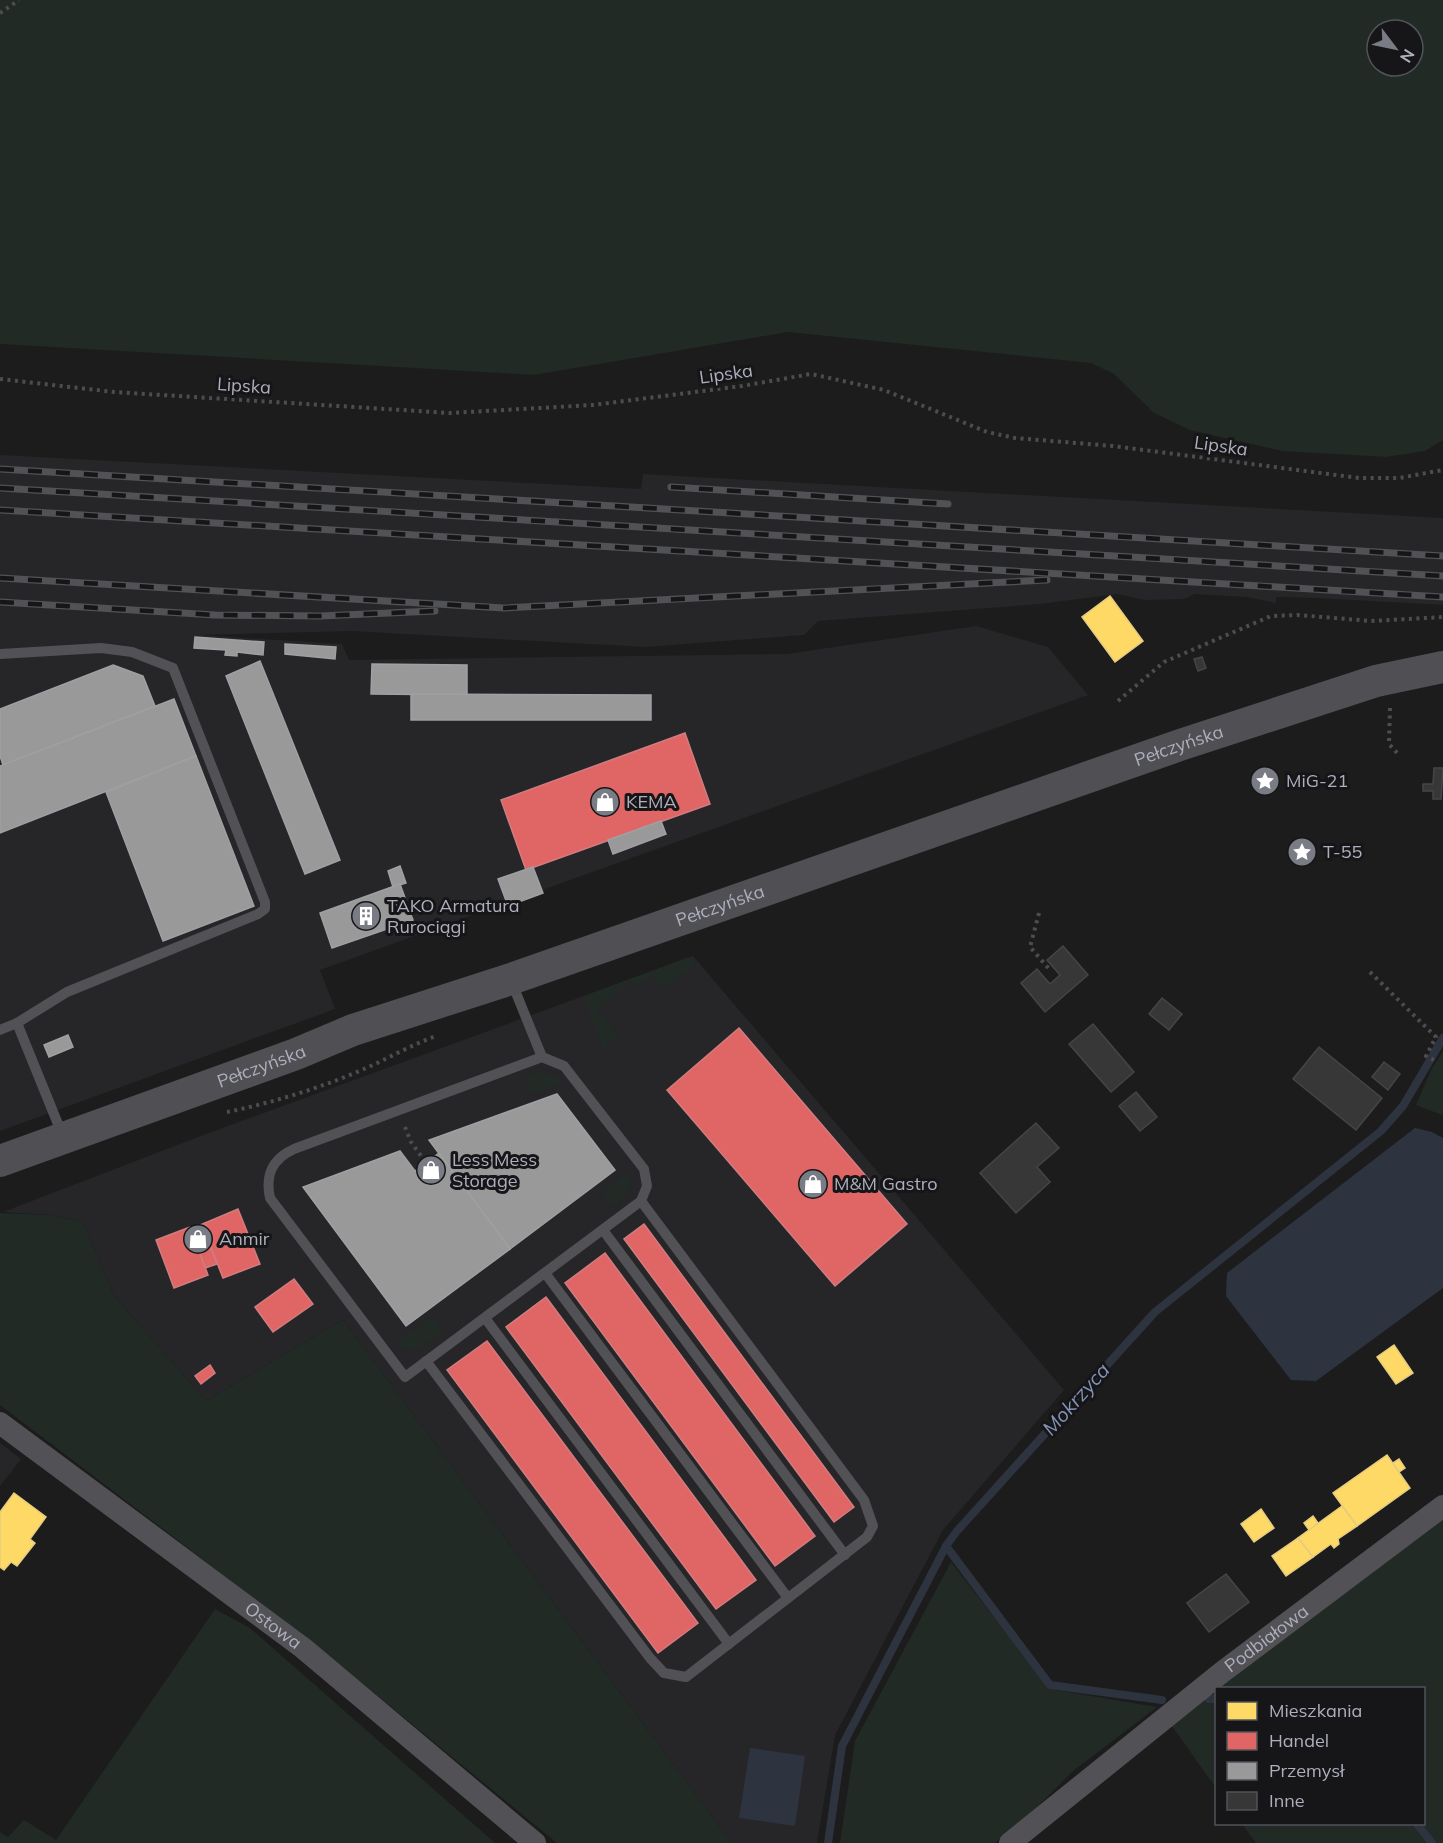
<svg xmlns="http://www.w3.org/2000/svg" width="1443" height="1843" font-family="Mulish,sans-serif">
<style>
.built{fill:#262628}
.green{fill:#212a24;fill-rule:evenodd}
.water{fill:#2e343f}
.homes{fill:#ffd966;stroke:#e6cc80;stroke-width:1.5}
.shops{fill:#e06666;stroke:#d17c80;stroke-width:1.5}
.industry{fill:#999;stroke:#9fa0a4;stroke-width:1.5}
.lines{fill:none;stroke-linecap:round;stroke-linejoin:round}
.stream{stroke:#2e343f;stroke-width:8}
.building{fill:#373738;stroke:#454548;stroke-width:1.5}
.path{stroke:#4d4d51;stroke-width:4;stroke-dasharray:3 4.5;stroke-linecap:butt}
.lane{stroke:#525256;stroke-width:10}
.street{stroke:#525256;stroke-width:22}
.secondary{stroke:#505054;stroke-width:32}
.rail-casing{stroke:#515255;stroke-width:7}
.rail{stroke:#161618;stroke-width:4.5;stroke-dasharray:14;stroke-linecap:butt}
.labels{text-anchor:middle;stroke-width:6;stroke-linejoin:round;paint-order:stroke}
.street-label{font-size:18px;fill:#adafbd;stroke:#161618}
.poi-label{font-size:18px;fill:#adafbd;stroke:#161618;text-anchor:start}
.water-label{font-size:20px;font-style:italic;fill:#8494b8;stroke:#161618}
</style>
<rect width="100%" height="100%" fill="#1c1c1c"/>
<g class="built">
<path d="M0,455L641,489L643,474L1443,518V605L1317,598L1276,597V603L1247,597L1195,594L1184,599L1145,600L1117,594L1040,604L818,621L804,635L645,647L352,631L198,635L342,644L349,660L787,654L976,626L1048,647L1088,695L542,890L543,893L508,906L506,903L320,970L335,1009L0,1131Z"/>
<path d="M693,956L1064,1390L943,1530L835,1735L817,1843H732L343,1320L206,1401L114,1296L83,1222L50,1215L3,1212L206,1134Z"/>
<path d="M0,1443L21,1459L0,1486Z"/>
</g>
<g class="green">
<path d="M0,0H1443V440L1425,451L1386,457L1282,451L1190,430L1154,413L1114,374L1091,363L788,332L534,375L0,344ZM1377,30H1413V66H1377Z"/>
<path d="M689,957L694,964L664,989L651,975L637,987L630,980L596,1009L619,1036L603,1050L584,996Z"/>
<path d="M1443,1051V1113L1442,1115L1416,1105L1431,1070Z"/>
<path d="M541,1071L557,1077L563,1083L532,1094L526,1077Z"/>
<path d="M628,1172C632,1189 626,1196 613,1207L602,1192Z"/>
<path d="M0,1213L50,1215L83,1222L114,1296L206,1401L343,1320L732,1843H557L313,1643L0,1405Z"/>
<path d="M431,1317L443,1332C426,1344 415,1356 395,1344Z"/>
<path d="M1443,1517V1843H1256L1242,1824H1424V1688H1217Z"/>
<path d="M951,1562L1050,1689L1157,1707L1073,1771L1031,1813L995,1843H840L855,1741Z"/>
<path d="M215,1609L250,1628L495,1843H0V1832L8,1837L24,1820L56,1840Z"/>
<path d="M1216,1689V1788L1172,1726Z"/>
</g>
<g class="water">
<path d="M1415,1128L1432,1132L1443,1138V1288L1316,1381L1291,1380L1226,1296L1227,1273Z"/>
<path d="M750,1748L805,1756L795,1826L739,1818Z"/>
</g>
<g class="homes">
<path d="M1110,596L1143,641L1115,662L1082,617Z"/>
<path d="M1394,1345L1413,1373L1396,1384L1377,1357Z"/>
<path d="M1387,1455L1410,1488L1357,1526L1333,1493Z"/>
<path d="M1399,1459L1405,1468L1399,1472L1393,1463Z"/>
<path d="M14,1493L46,1517L30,1539L35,1543L17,1566L11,1562L4,1570L0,1567V1512Z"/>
<path d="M1342,1506L1357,1526L1338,1539L1339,1544L1334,1548L1331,1544L1313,1557L1298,1538Z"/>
<path d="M1261,1509L1274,1528L1254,1542L1241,1524Z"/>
<path d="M1313,1516L1318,1523L1309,1530L1304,1523Z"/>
<path d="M1298,1538L1313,1557L1286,1576L1272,1556Z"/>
</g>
<g class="shops">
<path d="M685,733L710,804L526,870L501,800Z"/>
<path d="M739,1028L907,1224L835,1286L667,1090Z"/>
<path d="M238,1209L260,1264L223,1278L204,1230L207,1229L205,1223Z"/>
<path d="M205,1223L207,1229L204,1230L217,1264L205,1268L190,1229Z"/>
<path d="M644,1224L854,1507L834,1522L624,1239Z"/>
<path d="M190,1227L208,1275L174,1288L156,1240Z"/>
<path d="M605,1253L815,1536L775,1566L565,1283Z"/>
<path d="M294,1279L313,1304L273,1332L255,1307Z"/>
<path d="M546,1297L756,1580L716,1609L506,1327Z"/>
<path d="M487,1341L698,1623L658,1653L447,1370Z"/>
<path d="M210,1365L215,1373L201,1384L195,1376Z"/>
</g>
<g class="industry">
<path d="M195,637L264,642L263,655L237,652V656L225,655L226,650L194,648Z"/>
<path d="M285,644L336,647L335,659L285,654Z"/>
<path d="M260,661L340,860L305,874L226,676Z"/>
<path d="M372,664L467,665V695L371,694Z"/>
<path d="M113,665L143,676L155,706L3,765L0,756V709Z"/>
<path d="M411,694L651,695V720H411Z"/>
<path d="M174,699L196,756L0,833V766Z"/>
<path d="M196,756L254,906L163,941L106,792Z"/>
<path d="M661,821L666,834L613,854L608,840Z"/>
<path d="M400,866L406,883L393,887L388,871Z"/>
<path d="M533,867L543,893L508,906L498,879Z"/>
<path d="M400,884L413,920L332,948L320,913Z"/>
<path d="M68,1035L73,1047L49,1057L44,1045Z"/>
<path d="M557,1094L615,1170L510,1249L429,1140Z"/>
<path d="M400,1151L415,1171L439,1153L510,1249L406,1326L303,1187Z"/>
</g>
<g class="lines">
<g class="stream">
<path d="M946,1546L1050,1685L1162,1700"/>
<path d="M1209,1699H1216"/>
<path d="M1417,1824L1432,1843"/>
<path d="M828,1843L842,1746L946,1546L957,1531L1155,1312L1381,1131L1403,1106L1443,1038"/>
</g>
</g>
<g class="building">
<path d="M1202,657L1206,668L1198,671L1194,659Z"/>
<path d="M1434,768H1443L1441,799H1433V791H1423V784H1433Z"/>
<path d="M1063,946L1088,975L1045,1012L1021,983L1037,969L1050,984L1060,975L1047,960Z"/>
<path d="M1162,998L1182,1014L1169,1030L1149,1014Z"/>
<path d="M1093,1024L1134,1072L1111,1092L1069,1044Z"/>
<path d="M1319,1047L1382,1098L1356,1130L1293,1079Z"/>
<path d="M1384,1062L1400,1074L1388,1090L1372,1077Z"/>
<path d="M1136,1092L1157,1117L1140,1131L1119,1106Z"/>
<path d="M1036,1123L1059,1148L1037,1167L1050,1182L1016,1213L980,1173Z"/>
<path d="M1226,1574L1249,1602L1209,1632L1187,1603Z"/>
</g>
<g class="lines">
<g class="path">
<path d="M0,13L19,0"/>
<path d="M0,379L114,392L450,413L593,405L742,386L811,374L884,390L987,432L1015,438L1113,446L1359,478H1399L1443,470"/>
<path d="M1118,701L1164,662L1271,616L1298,615L1371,621L1443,617"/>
<path d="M1390,708L1389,744L1398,754"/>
<path d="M1039,913L1030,947L1050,970"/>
<path d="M1370,972L1436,1037L1426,1056L1436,1061"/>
<path d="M227,1112C276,1102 327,1086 373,1065C394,1055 414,1044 436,1036"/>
<path d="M405,1127L411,1142L426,1163"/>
</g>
<g class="lane">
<path d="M0,654L101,648L132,652L173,668L265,902V909L258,914L67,992L17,1023L0,1030"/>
<path d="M512,983L542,1057L294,1149C272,1159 265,1175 270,1198L405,1377L641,1201L647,1186L644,1169L564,1066L542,1057"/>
<path d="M17,1023L62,1134"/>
<path d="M603,1230L845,1555"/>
<path d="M545,1273L788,1598"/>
<path d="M485,1318L729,1644"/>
<path d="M426,1361L650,1658L664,1673L686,1677L867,1537L873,1526L864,1500L641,1201"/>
</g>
<g class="street">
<path id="s1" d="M0,1423L303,1648L535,1843"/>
<path id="s2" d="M1010,1843L1221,1673L1443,1506"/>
</g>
<path class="secondary" id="s3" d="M0,1161L296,1054L353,1030L511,979L1180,745L1376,681L1443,667"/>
<g class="rail-casing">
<g id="rail">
<path d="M0,469L1443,556"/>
<path d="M671,487L948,504"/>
<path d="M0,488L1443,576"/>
<path d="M0,510L1443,597"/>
<path d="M0,578L504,608L1047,580"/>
<path d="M0,602L215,615L320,616L435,611"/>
</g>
</g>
<use href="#rail" class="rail"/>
</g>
<defs>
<g id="sight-disc" transform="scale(1.5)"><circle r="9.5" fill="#7a7c85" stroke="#161618"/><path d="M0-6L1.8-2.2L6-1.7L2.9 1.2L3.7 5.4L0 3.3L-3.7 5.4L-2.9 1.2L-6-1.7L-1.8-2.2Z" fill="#fff"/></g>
<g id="shop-disc" transform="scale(1.5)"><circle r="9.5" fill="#7a7c85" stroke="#161618"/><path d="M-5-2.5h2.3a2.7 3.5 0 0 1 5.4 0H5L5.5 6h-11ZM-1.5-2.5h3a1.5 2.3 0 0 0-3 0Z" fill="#fff"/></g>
<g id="building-disc" transform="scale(1.5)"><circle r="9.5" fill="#7a7c85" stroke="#161618"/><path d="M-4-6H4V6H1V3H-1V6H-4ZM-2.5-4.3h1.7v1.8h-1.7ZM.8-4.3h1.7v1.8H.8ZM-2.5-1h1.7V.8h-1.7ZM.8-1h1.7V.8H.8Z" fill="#fff"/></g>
</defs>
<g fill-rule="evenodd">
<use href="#sight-disc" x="1265" y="781"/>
<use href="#shop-disc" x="605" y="802"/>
<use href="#sight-disc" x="1302" y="852"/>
<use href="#building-disc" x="366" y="916"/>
<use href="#shop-disc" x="431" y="1170"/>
<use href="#shop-disc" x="813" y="1184"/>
<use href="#shop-disc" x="198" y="1239"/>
</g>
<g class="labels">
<g class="street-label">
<text transform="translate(726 374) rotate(-8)" y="6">Lipska</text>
<text transform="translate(244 386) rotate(4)" y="6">Lipska</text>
<text transform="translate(1221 446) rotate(8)" y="6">Lipska</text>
<text dy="6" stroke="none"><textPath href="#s3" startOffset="1250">Pełczyńska</textPath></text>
<text dy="6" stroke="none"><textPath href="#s3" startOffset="764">Pełczyńska</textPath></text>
<text dy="6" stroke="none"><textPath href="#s3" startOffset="278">Pełczyńska</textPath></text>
<text dy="6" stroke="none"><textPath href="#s1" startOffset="340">Ostowa</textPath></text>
<text dy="6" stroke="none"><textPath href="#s2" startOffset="328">Podbiałowa</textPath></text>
</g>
<g class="poi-label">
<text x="1286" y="787">MiG-21</text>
<text x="626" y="808">KEMA</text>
<text x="1323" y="858">T-55</text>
<text x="387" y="912">TAKO Armatura<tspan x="387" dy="21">Rurociągi</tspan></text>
<text x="452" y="1166">Less Mess<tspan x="452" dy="21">Storage</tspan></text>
<text x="834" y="1190">M&amp;M Gastro</text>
<text x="219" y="1245">Anmir</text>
</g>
<g class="water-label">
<text transform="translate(1076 1399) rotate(-48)" y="7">Mokrzyca</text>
</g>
</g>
<rect x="1215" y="1687" width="210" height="138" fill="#161618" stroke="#52535a" stroke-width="1.5"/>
<rect x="1227" y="1702" width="30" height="18" fill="#ffd966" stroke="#52535a" stroke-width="1.5"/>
<text x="1269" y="1717" font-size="18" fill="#adafbd">Mieszkania</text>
<rect x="1227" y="1732" width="30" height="18" fill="#e06666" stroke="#52535a" stroke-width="1.5"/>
<text x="1269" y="1747" font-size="18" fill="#adafbd">Handel</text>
<rect x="1227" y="1762" width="30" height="18" fill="#999999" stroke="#52535a" stroke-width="1.5"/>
<text x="1269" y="1777" font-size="18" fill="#adafbd">Przemysł</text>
<rect x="1227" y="1792" width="30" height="18" fill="#373738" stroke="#52535a" stroke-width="1.5"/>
<text x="1269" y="1807" font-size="18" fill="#adafbd">Inne</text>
<g transform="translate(1395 48) rotate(122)"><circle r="28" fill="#161618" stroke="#52535a" stroke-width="1.5"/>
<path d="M0-4.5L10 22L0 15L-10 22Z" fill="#7a7c85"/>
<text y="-9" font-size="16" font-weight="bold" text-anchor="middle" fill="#adafbd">N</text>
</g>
</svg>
